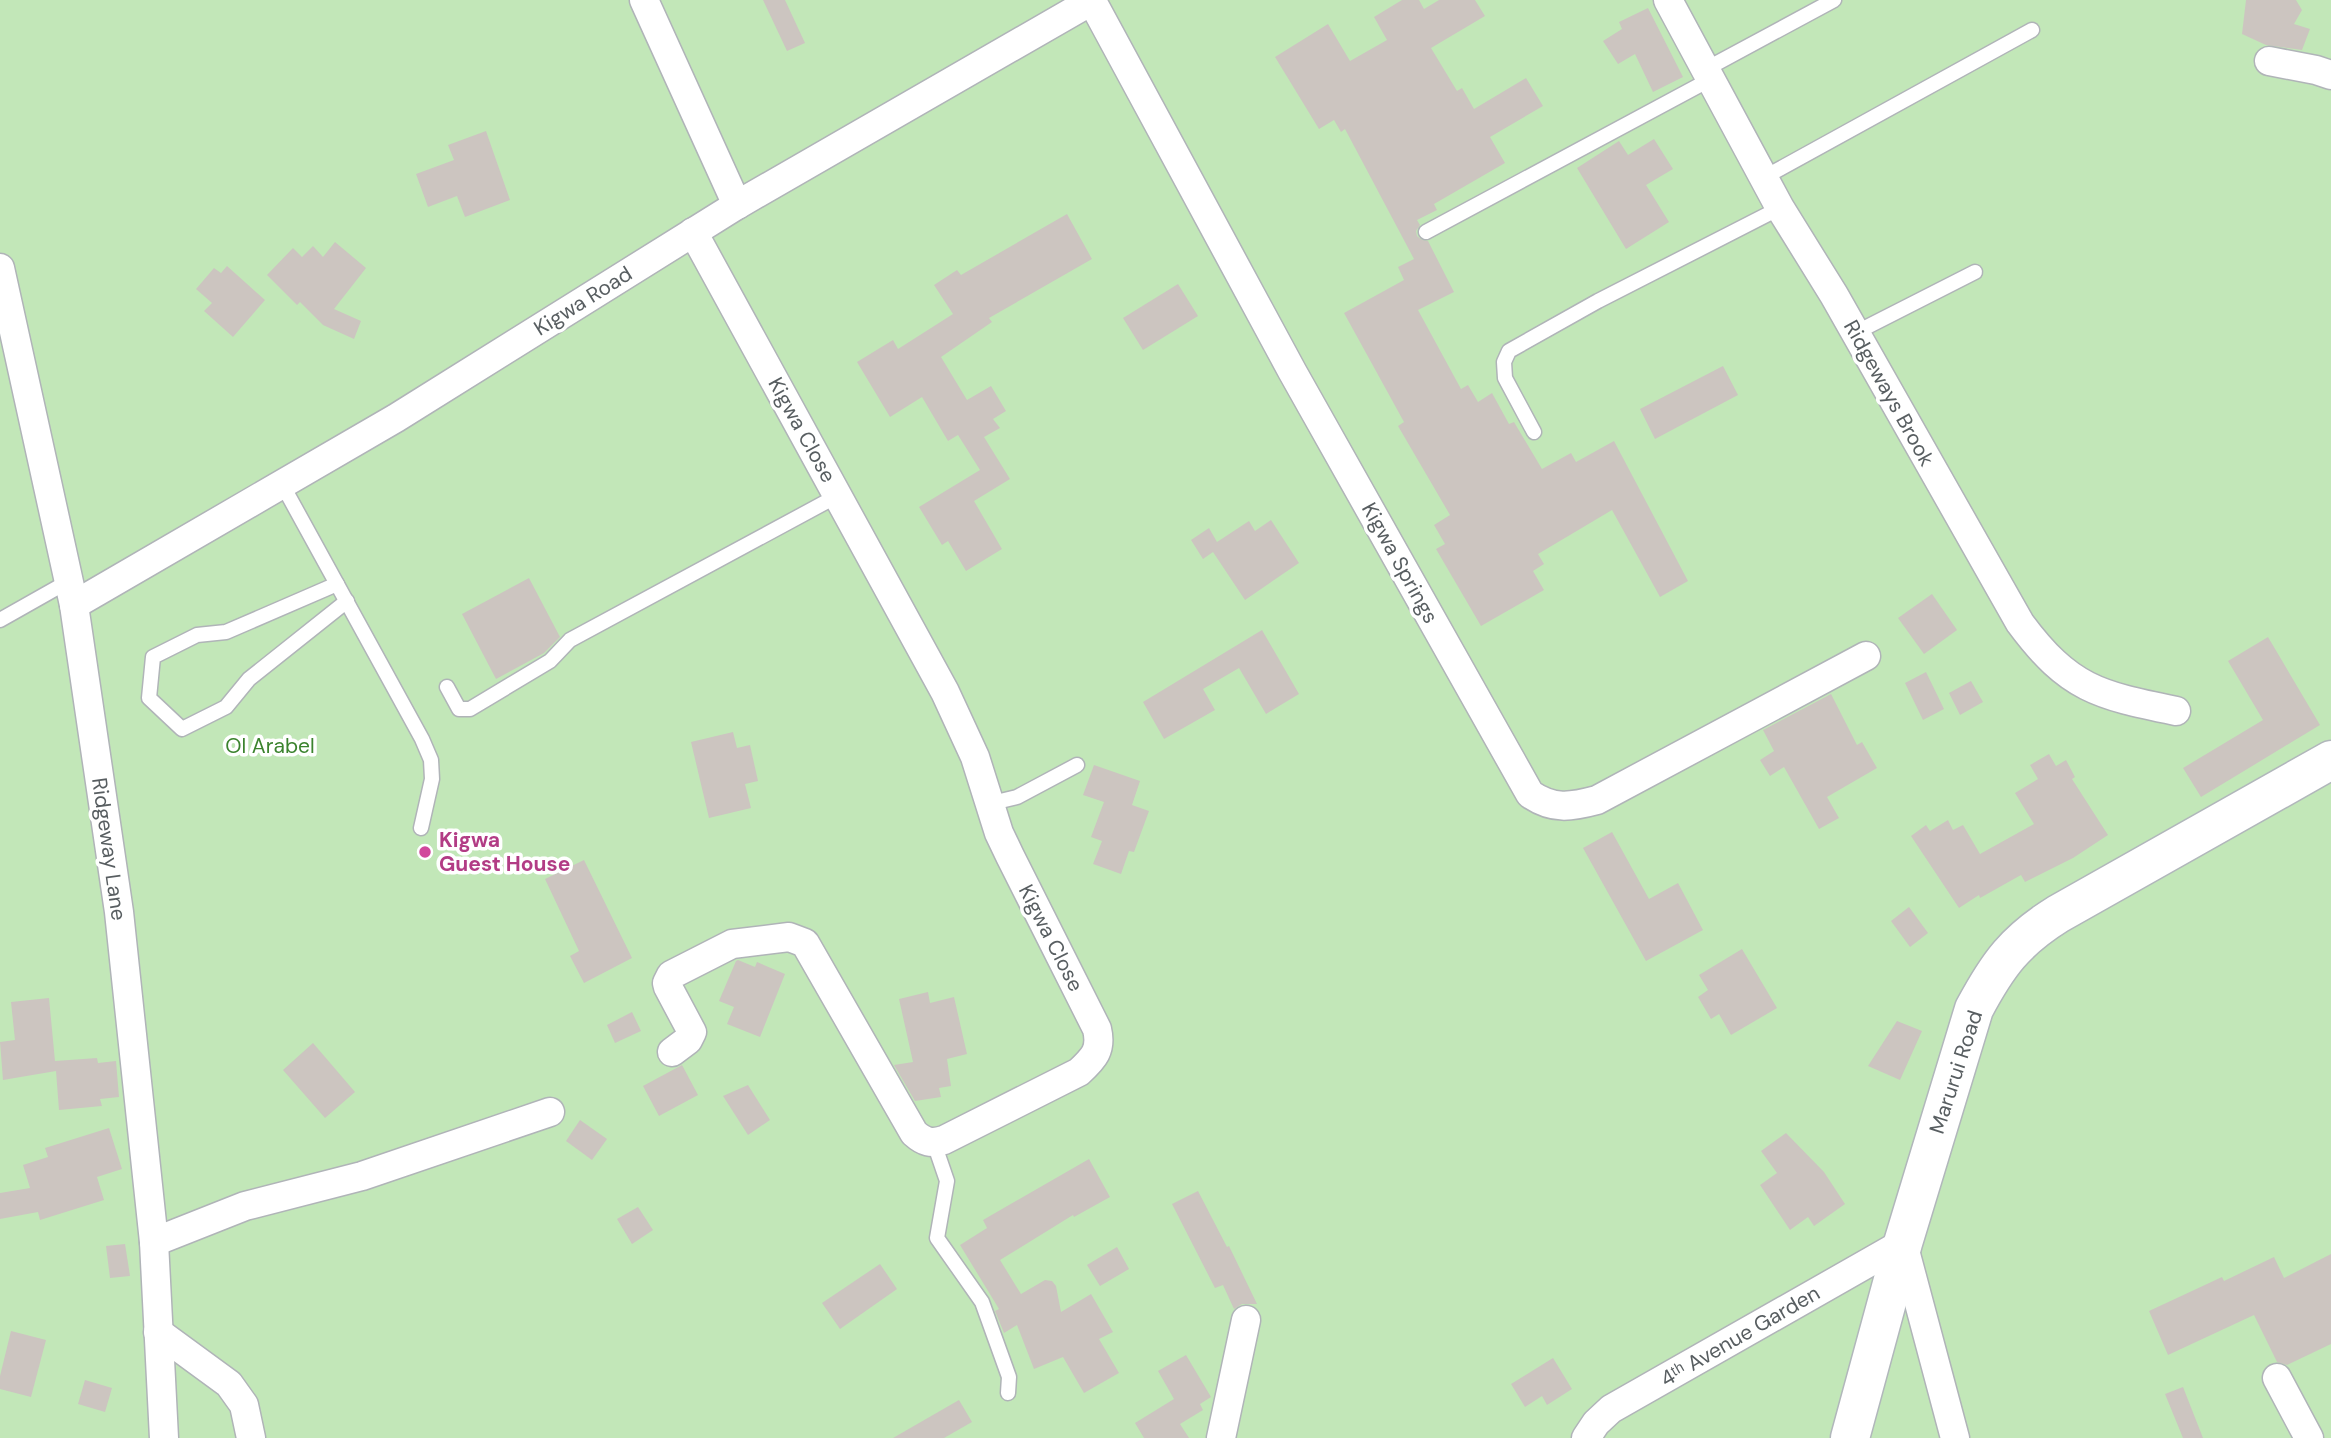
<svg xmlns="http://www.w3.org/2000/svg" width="2331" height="1438" font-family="'DM Sans',sans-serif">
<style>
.green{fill:#c2e7b8}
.building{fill:#ccc5c0}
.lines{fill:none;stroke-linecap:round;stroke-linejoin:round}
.lane-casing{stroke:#b0b4b8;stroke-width:17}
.street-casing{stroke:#b0b4b8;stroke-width:31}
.secondary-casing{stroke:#b1b7bb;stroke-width:41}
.lane{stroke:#fff;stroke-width:14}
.street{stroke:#fff;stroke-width:28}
.secondary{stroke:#fff;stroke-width:38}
.hotel-dot{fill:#d1479c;stroke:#fff;stroke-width:2.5}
.labels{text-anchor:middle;stroke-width:7;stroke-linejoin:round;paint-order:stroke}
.street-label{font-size:21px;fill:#585e61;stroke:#fff}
.park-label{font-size:21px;fill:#3b832e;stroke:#fff}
.hotel-label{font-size:21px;font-weight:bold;fill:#b23c85;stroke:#fff;text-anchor:start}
</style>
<rect width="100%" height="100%" fill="#ede7df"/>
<rect class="green" x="0" y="0" width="2331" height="1438"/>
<g class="building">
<path d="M763,0H785L805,43L787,51Z"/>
<path d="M1402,0H1419L1424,9L1439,0H1475L1485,16L1431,48L1457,91L1462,88L1474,109L1526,78L1543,106L1490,137L1505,163L1434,204L1437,210L1417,220L1420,225L1416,231L1417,236L1422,240L1428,241L1454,292L1418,310L1461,389L1468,385L1478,402L1492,393L1509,424L1514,422L1542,469L1571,453L1576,462L1614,441L1688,581L1660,597L1612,510L1538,554L1544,564L1533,571L1544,590L1481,626L1436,549L1445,544L1434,525L1450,515L1398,426L1404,422L1344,313L1404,280L1398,267L1414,259L1345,129L1341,132L1334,120L1319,129L1275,57L1328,24L1350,61L1387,40L1374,17Z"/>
<path d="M2246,0H2296L2302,10L2294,24L2310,29L2302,50L2266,45L2242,34Z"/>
<path d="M1648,8L1683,77L1653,92L1635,54L1618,64L1603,41L1622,29L1619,22Z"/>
<path d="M486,131L510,200L465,217L457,196L428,207L416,174L454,160L448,145Z"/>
<path d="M1654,139L1673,169L1646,185L1669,222L1626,249L1577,168L1619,141L1628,155Z"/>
<path d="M1067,214L1092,259L989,318L992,322L941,357L967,400L991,386L1006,411L993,419L1000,428L984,437L1010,479L974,501L1002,549L966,571L948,541L942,545L919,507L980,470L958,435L948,441L922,397L890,417L857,362L893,340L898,349L953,314L934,285L957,270L961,275Z"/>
<path d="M335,242L366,268L334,309L361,321L354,339L323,325L300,302L297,305L267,275L293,248L302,257L313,246L323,257Z"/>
<path d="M227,266L265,300L233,337L204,311L212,303L196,289L214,268L221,273Z"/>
<path d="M1178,284L1198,316L1143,350L1123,318Z"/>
<path d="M1723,366L1738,395L1655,439L1640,409Z"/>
<path d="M1271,520L1299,563L1245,600L1213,552L1203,559L1191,540L1209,528L1217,542L1249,521L1255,531Z"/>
<path d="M529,578L560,637L544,653L496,679L462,614Z"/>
<path d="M1932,594L1957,630L1924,654L1898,618Z"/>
<path d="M1262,630L1299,694L1266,714L1239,668L1203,689L1215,710L1164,739L1143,702Z"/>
<path d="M2268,637L2320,725L2201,797L2183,768L2263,720L2228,661Z"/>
<path d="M1926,672L1944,709L1923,720L1905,683Z"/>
<path d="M1971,681L1983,702L1960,715L1949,693Z"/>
<path d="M1831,694L1857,745L1862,742L1877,768L1827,797L1839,818L1819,829L1784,767L1770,776L1760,760L1774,751L1763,730Z"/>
<path d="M733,732L737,748L750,745L758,781L745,784L751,808L709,818L691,742Z"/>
<path d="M2049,754L2056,766L2066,760L2075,777L2072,779L2108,835L2073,858L2025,882L2021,875L1980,898L1979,895L1959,908L1911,836L1926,825L1930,831L1948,820L1953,830L1963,825L1980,854L2034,824L2015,793L2038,779L2030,765Z"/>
<path d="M1094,765L1140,781L1132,805L1149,811L1134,852L1129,851L1121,874L1093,864L1102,841L1091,837L1104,802L1083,795Z"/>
<path d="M1612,832L1649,899L1678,883L1703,930L1646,961L1583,848Z"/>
<path d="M584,860L632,958L584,983L570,956L579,951L545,879Z"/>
<path d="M1909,907L1928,933L1910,947L1891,921Z"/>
<path d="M1742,949L1777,1008L1731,1035L1719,1014L1711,1019L1698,997L1708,990L1699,975Z"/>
<path d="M738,960L755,967L757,962L785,974L760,1037L727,1024L734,1007L719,1001L736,961Z"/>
<path d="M928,992L930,1003L954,997L967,1054L947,1059L951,1086L939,1088L941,1097L915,1101L894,1065L913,1062L899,999Z"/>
<path d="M49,998L55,1061L97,1058L98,1063L116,1061L119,1097L100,1099L102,1106L59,1110L56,1071L3,1080L0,1042L15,1040L11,1002Z"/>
<path d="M632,1012L641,1031L615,1043L607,1025Z"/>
<path d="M1897,1021L1922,1031L1900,1080L1868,1066Z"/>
<path d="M313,1043L355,1092L325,1118L283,1070Z"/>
<path d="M682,1065L698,1095L659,1116L643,1086Z"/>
<path d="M748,1085L770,1120L748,1135L723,1096Z"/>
<path d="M580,1120L607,1139L592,1160L566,1141Z"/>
<path d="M109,1128L122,1169L97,1177L104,1200L40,1220L38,1212L0,1219V1193L30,1188L23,1165L48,1157L45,1148Z"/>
<path d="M1786,1133L1824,1172L1845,1204L1814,1226L1808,1217L1790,1230L1760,1185L1777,1173L1761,1151Z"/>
<path d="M1089,1159L1110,1197L1074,1217L1073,1215L1000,1260L1021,1294L1045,1280L1052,1281L1056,1286L1061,1312L1091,1294L1113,1332L1099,1339L1119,1373L1084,1393L1063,1357L1034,1369L1017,1325L1004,1333L995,1311L999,1309L960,1245L987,1228L983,1220Z"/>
<path d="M1198,1191L1227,1247L1229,1246L1257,1304H1242L1234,1309L1223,1285L1215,1288L1172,1204Z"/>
<path d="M638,1207L653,1230L632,1244L617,1219Z"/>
<path d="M125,1244L130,1276L110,1278L106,1246Z"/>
<path d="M1117,1247L1129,1269L1100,1286L1087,1265Z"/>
<path d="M2331,1254V1344L2287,1365L2277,1362L2254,1315L2168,1355L2149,1311L2222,1277L2224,1281L2274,1257L2284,1278Z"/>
<path d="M880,1264L897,1289L840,1329L822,1303Z"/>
<path d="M11,1331L46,1340L31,1397L0,1389V1376Z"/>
<path d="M1186,1355L1211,1397L1200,1404L1203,1410L1180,1424L1189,1438H1144L1135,1423L1174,1399L1158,1371Z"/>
<path d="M1553,1358L1572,1389L1547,1405L1542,1396L1525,1407L1511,1384Z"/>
<path d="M85,1380L112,1388L105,1412L78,1404Z"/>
<path d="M2183,1387L2203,1438H2183L2165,1394Z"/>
<path d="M959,1400L972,1422L944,1438H893Z"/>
</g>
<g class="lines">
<g class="lane-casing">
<g id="lane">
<path d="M1706,69L1834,0"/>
<path d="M1765,177L2032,30"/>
<path d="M1426,232L1711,79"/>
<path d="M1855,333L1975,272"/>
<path d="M1534,432L1505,378L1504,362L1509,351L1598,301L1780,208"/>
<path d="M282,484L422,739L431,760L432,779L421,828"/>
<path d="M337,584L226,632L197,635L153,657L149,698L182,729L226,707L249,679L347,601"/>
<path d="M0,620L69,581"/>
<path d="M447,687L459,709H470L550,661L570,640L837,496"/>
<path d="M992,803L1017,797L1077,765"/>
<path d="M934,1143L947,1181L937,1238L982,1302L1009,1377L1008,1393"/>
</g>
</g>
<g class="street-casing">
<g id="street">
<path d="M644,0L737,205"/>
<path d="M1668,0L1780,208L1834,295L2020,623C2069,689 2098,695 2176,711"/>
<path d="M1092,1L1292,371L1530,794C1553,810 1571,807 1597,800L1866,656"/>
<path d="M2269,61L2316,70L2331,75"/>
<path d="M0,268L74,605L119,912L154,1242L164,1438"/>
<path d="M74,605L396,418L737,205L1093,0"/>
<path d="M672,1052L688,1040L692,1032L668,987L667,983L671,975L732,944L789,937L805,943L914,1133C924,1142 931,1144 944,1140L1079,1072C1094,1058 1102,1050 1097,1029L1010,856L999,833L975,757L945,692L693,232"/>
<path d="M154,1242L245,1206L362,1176L550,1112"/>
<path d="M158,1332L229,1384L244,1405L251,1438"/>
<path d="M2277,1378L2309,1438"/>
<path d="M1221,1438L1246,1320"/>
<path d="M1586,1438L1596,1423L1611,1409L1903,1243L1955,1438"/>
</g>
</g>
<g class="secondary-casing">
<path id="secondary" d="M1850,1438L1903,1243L1974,1009C1998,964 2015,941 2058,914L2331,760"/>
</g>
<use href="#lane" class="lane"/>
<use href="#street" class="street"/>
<use href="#secondary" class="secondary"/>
</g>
<circle class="hotel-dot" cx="425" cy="852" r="7"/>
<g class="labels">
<g class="street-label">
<text transform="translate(583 301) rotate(-32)" y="7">Kigwa Road</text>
<text transform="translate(1889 393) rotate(61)" y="7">Ridgeways Brook</text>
<text transform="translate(802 430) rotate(61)" y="7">Kigwa Close</text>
<text transform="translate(1400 563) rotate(61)" y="7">Kigwa Springs</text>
<text transform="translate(109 849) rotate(82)" y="7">Ridgeway Lane</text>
<text transform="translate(1051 938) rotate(63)" y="7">Kigwa Close</text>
<text transform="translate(1956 1072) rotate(-72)" y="7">Marurui Road</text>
<text transform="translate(1740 1336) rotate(-30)" y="7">4ᵗʰ Avenue Garden</text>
</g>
<g class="park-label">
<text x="270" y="753">Ol Arabel</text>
</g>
<g class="hotel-label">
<text x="439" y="847">Kigwa<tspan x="439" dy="24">Guest House</tspan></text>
</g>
</g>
</svg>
